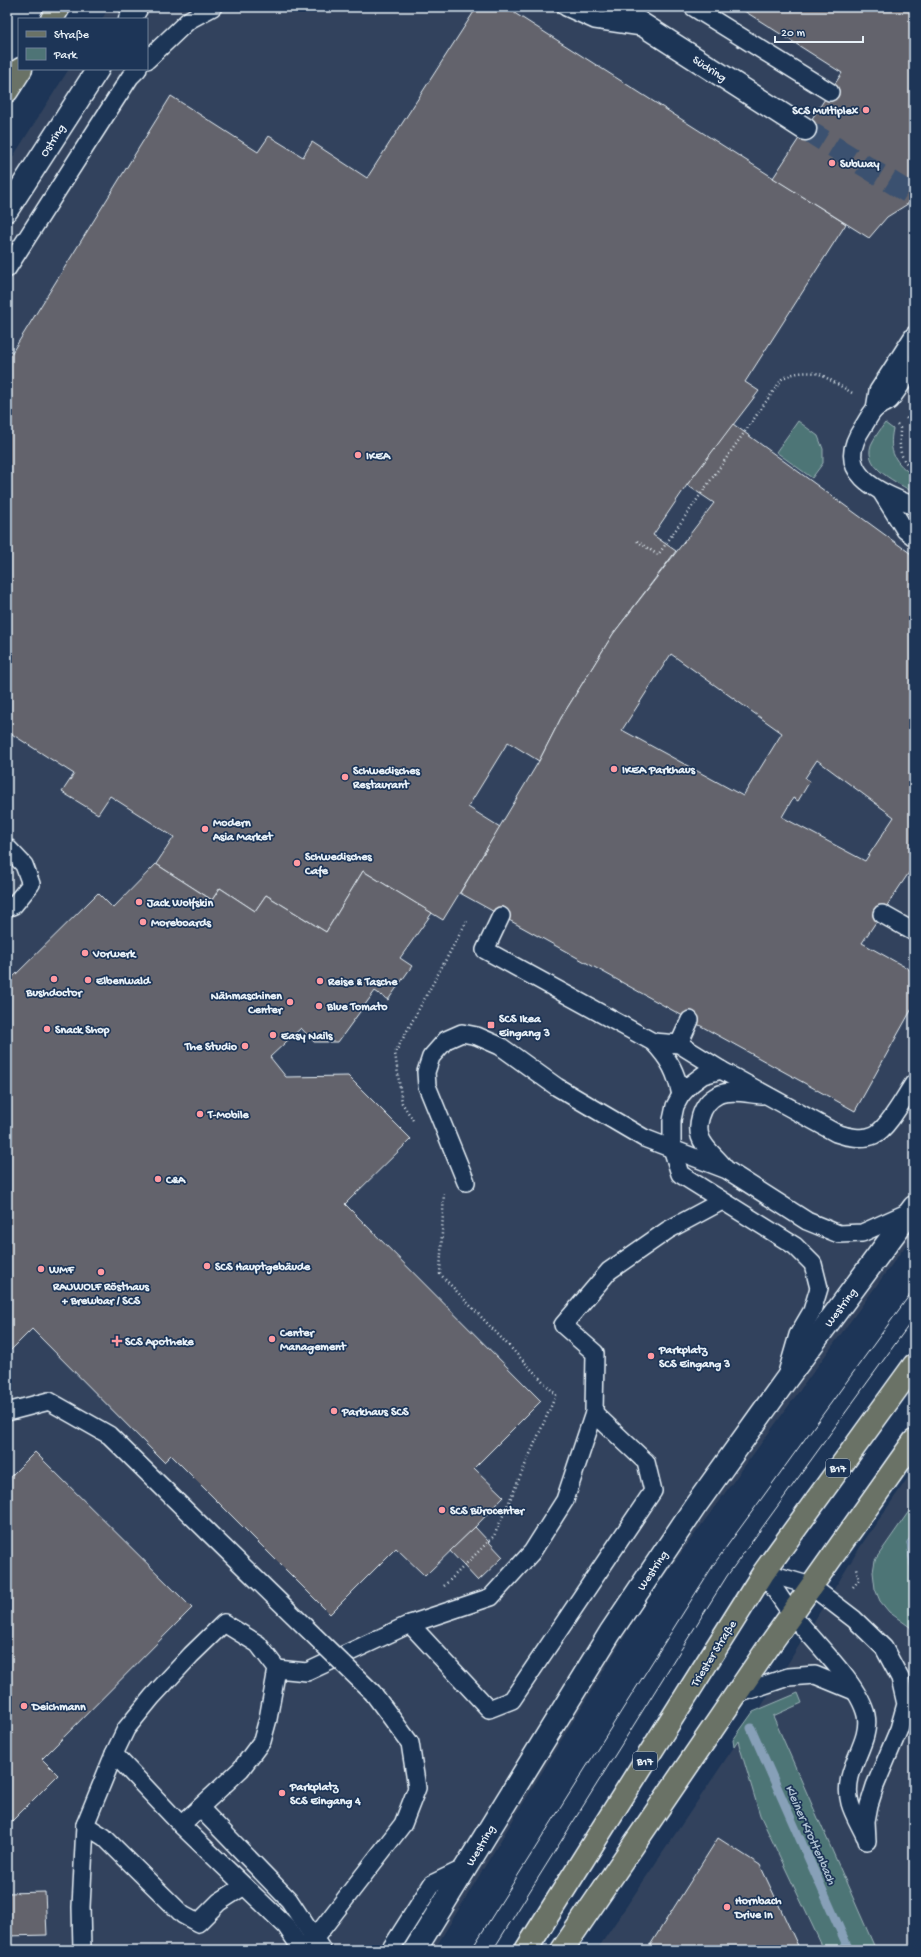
<svg xmlns="http://www.w3.org/2000/svg" width="921" height="1957" font-family="'Gochi Hand',sans-serif">
<style>
.built{fill:#32435d}
.green{fill:#4e7476;stroke:#9bb2b7}
.water{fill:#466a8d;stroke:#87a0b8}
.lines{fill:none;stroke-linecap:round;stroke-linejoin:round}
.stream{stroke:#87a0b8;stroke-width:9}
.building{fill:#63646c;stroke:#e8f1f8;fill-rule:evenodd}
.minor-tunnel{stroke:#3b516f;stroke-width:22;stroke-dasharray:22 11;stroke-linecap:butt}
.service-casing{stroke:#e8f1f8;stroke-width:20}
.minor-casing{stroke:#e8f1f8;stroke-width:25}
.primary-casing{stroke:#e8f1f8;stroke-width:25}
.motorway-casing{stroke:#e8f1f8;stroke-width:25}
.path{stroke:#e8f1f8;stroke-width:2.5;stroke-dasharray:1 3;stroke-linecap:butt}
.service{stroke:#1d3557;stroke-width:17}
.minor{stroke:#1d3557;stroke-width:22}
.primary{stroke:#6a7266;stroke-width:22}
.motorway{stroke:#6a7266;stroke-width:22}
.tram{stroke:#e8f1f8;stroke-width:1}
.service-bridge-casing{stroke:#e8f1f8;stroke-width:20;stroke-linecap:butt}
.service-bridge{stroke:#1d3557;stroke-width:17}
.poi-dot{fill:#ff9aa2;stroke:#1d3557;stroke-width:1.5}
.labels{text-anchor:middle;stroke-width:3.5;stroke-linejoin:round;paint-order:stroke}
.shield{fill:#1d3557;stroke:#abb9c8;stroke-width:1}
.shield-label{font-size:11px;font-weight:bold;fill:#e8f1f8}
.street-label{font-size:12px;fill:#e8f1f8;stroke:#1d3557}
.poi-label{font-size:12px;font-weight:bold;fill:#e8f1f8;stroke:#1d3557;text-anchor:start}
.water-label{font-size:13px;font-style:italic;fill:#afc2d3;stroke:#1d3557}
</style>
<rect width="100%" height="100%" fill="#1d3557"/>
<filter id="ink" filterUnits="userSpaceOnUse"><feTurbulence type="fractalNoise" baseFrequency=".025" numOctaves="2"/><feDisplacementMap in="SourceGraphic" scale="8" xChannelSelector="R" yChannelSelector="G"/><feConvolveMatrix kernelMatrix="1 2 1 2 8 2 1 2 1" color-interpolation-filters="sRGB"/></filter>
<g filter="url(#ink)">
<g class="built">
<path d="M109,7H914V1234L646,1601L434,1950H7V166L69,69H147V19H102Z"/>
<path d="M914,1469V1504L875,1560L889,1612L914,1630V1950H597L761,1707L862,1544Z"/>
</g>
<g class="green">
<path d="M798,421L818,436L823,449V463L812,478L776,452Z"/>
<path d="M885,423L893,429C888,452 895,463 914,476V493C898,482 863,469 871,445C874,438 880,430 885,423Z"/>
<path d="M914,1504V1532L907,1542L912,1578L914,1580V1630L889,1612L880,1601L875,1589L873,1572L875,1560Z"/>
<path d="M798,1693L802,1703L773,1716L876,1950H824L760,1815L738,1741L734,1747L733,1740L753,1712Z"/>
</g>
<path class="water" d="M914,1532V1580L912,1578L907,1542Z"/>
<g class="lines">
<path class="stream" d="M751,1728L849,1950"/>
</g>
<g class="building">
<path d="M477,7H505L846,224L745,382L759,391L687,485L653,535L676,551L613,634L561,718L539,761L508,742L468,807L500,827L443,920L363,871L326,932L266,895L255,911L220,888L212,900L156,864L174,837L110,796L98,814L62,792L74,774L7,731V351L11,354L171,96L258,152L269,136L303,157L312,142L367,178Z"/>
<path d="M738,7H914V200L887,217L869,238L773,178L842,73Z"/>
<path d="M733,424L914,556V865L862,943L914,972V1005L855,1111L460,893L539,761L561,718L613,634L714,503L687,485ZM671,654L782,733L743,796L622,730ZM817,760L894,817L865,861L782,817L793,798L798,801L810,781L805,778Z"/>
<path d="M156,864L212,900L220,888L255,911L266,895L326,932L363,871L432,913L400,958L412,966L388,1000L375,991L338,1042H314L301,1028L270,1057L286,1077L348,1076L411,1139L345,1204L541,1401L474,1468L504,1497L475,1527L425,1576L396,1548L330,1614L171,1455L164,1462L32,1329L7,1354V983L98,893L113,908Z"/>
<path d="M35,1452L192,1608L42,1759L58,1775L7,1826V1480Z"/>
<path d="M475,1527L503,1557L478,1581L450,1551Z"/>
<path d="M718,1838L760,1865L800,1950H647Z"/>
<path d="M45,1892L47,1935L7,1936V1893Z"/>
</g>
<g class="lines">
<path class="minor-tunnel" d="M805,129L914,196"/>
<g class="service-casing">
<g id="service">
<path d="M566,7L595,20L642,27"/>
<path d="M693,7L830,92"/>
<path d="M147,60L189,20L213,7"/>
<path d="M7,269L130,77L138,69"/>
<path d="M914,364C906,376 899,389 890,400C887,404 879,405 875,409C870,414 867,421 863,427C832,473 877,491 914,506"/>
<path d="M875,409L878,391L914,335"/>
<path d="M882,493L905,530L914,537"/>
<path d="M7,847L24,865L31,884L14,905L7,908"/>
<path d="M882,914L914,932"/>
<path d="M501,916L485,950L653,1042C670,1060 676,1072 681,1095"/>
<path d="M653,1042L679,1044L721,1070L836,1133C847,1137 863,1140 874,1135C888,1129 905,1096 914,1083"/>
<path d="M679,1044L690,1020"/>
<path d="M721,1070L703,1075L691,1084L681,1095L675,1106L672,1120V1148L680,1174L795,1246L813,1264L819,1288L812,1311L798,1335L787,1373"/>
<path d="M724,1167C718,1159 709,1152 704,1144C693,1129 701,1103 718,1095C730,1089 748,1094 762,1095"/>
<path d="M466,1182L427,1086L426,1072L431,1057L446,1040L462,1033L477,1036L500,1046L557,1087L644,1138L727,1170L807,1221L839,1234L862,1233L911,1211"/>
<path d="M7,1412L49,1401L109,1435L208,1532"/>
<path d="M764,1572L811,1586L854,1619L884,1648L900,1678L906,1704L899,1729L875,1786L869,1805L866,1821L867,1841"/>
<path d="M764,1572C773,1586 782,1602 793,1615C813,1641 859,1684 866,1715C872,1744 841,1769 850,1803C853,1814 860,1825 865,1836"/>
<path d="M410,1624L489,1709L512,1700L653,1491L646,1462L594,1413"/>
<path d="M277,1669L307,1672L410,1624L491,1597L532,1552L565,1500L594,1413L595,1353L563,1325L609,1271L668,1230L722,1201"/>
<path d="M735,1695L788,1677L815,1675L854,1691"/>
<path d="M114,1754L181,1825L286,1926L302,1950"/>
<path d="M200,1808L289,1900L322,1950"/>
<path d="M85,1825L104,1837L183,1915L198,1923L219,1902L244,1886"/>
<path d="M302,1949L315,1938L403,1824L417,1788L410,1743L373,1693"/>
<path d="M82,1950L81,1907L85,1825L114,1754L126,1729L152,1697L191,1655L224,1623L258,1644L277,1669L268,1719L262,1741L241,1769L181,1825"/>
<path d="M390,1950L432,1884L467,1867"/>
</g>
</g>
<g class="minor-casing">
<g id="minor">
<path d="M615,7L805,129"/>
<path d="M130,19L137,7"/>
<path d="M7,210L98,69"/>
<path d="M415,1950L610,1633L696,1505L785,1381L914,1207"/>
</g>
</g>
<g class="primary-casing">
<g id="primary">
<path d="M526,1950L764,1572L914,1365"/>
<path d="M562,1950L769,1646L914,1441"/>
</g>
</g>
<g class="motorway-casing">
<g id="motorway">
<path d="M52,19L59,7"/>
<path d="M7,91L21,69"/>
</g>
</g>
<g class="path">
<path d="M906,418L914,424"/>
<path d="M897,425L900,428C900,445 897,459 914,469"/>
<path d="M637,541L658,555L782,379C791,372 810,371 820,374L854,394"/>
<path d="M413,1120L402,1103L395,1053L468,919"/>
<path d="M444,1586L494,1536L556,1395L440,1274L444,1192"/>
<path d="M853,1587L859,1580L856,1568"/>
</g>
<use href="#service" class="service"/>
<use href="#minor" class="minor"/>
<use href="#primary" class="primary"/>
<use href="#motorway" class="motorway"/>
<g class="tram">
<path d="M471,1950L714,1564L914,1289"/>
<path d="M493,1950L727,1576L914,1318"/>
</g>
<g class="service-bridge-casing">
<path id="service-bridge" d="M208,1532L373,1693"/>
</g>
<use href="#service-bridge" class="service-bridge"/>
</g>
</g>
<g class="poi-dot">
<circle cx="866" cy="110" r="4"/>
<circle cx="832" cy="163" r="4"/>
<circle cx="358" cy="455" r="4"/>
<circle cx="614" cy="769" r="4"/>
<circle cx="345" cy="777" r="4"/>
<circle cx="205" cy="829" r="4"/>
<circle cx="297" cy="863" r="4"/>
<circle cx="139" cy="902" r="4"/>
<circle cx="143" cy="922" r="4"/>
<circle cx="85" cy="953" r="4"/>
<circle cx="54" cy="979" r="4"/>
<circle cx="88" cy="980" r="4"/>
<circle cx="320" cy="981" r="4"/>
<circle cx="290" cy="1002" r="4"/>
<circle cx="319" cy="1006" r="4"/>
<rect x="487" y="1021" width="8" height="8" rx="2"/>
<circle cx="47" cy="1029" r="4"/>
<circle cx="273" cy="1035" r="4"/>
<circle cx="245" cy="1046" r="4"/>
<circle cx="200" cy="1114" r="4"/>
<circle cx="158" cy="1179" r="4"/>
<circle cx="207" cy="1266" r="4"/>
<circle cx="41" cy="1269" r="4"/>
<circle cx="101" cy="1272" r="4"/>
<circle cx="272" cy="1339" r="4"/>
<path d="M115 1335h4v4h4v4h-4v4h-4v-4h-4v-4h4z"/>
<circle cx="651" cy="1356" r="4"/>
<circle cx="334" cy="1411" r="4"/>
<circle cx="442" cy="1510" r="4"/>
<circle cx="24" cy="1706" r="4"/>
<circle cx="282" cy="1793" r="4"/>
<circle cx="727" cy="1907" r="4"/>
</g>
<g class="labels">
<g class="shield">
<rect x="826" y="1459" width="24" height="18" rx="3"/>
<rect x="633" y="1752" width="24" height="18" rx="3"/>
</g>
<g class="shield-label">
<text x="838" y="1472">B17</text>
<text x="645" y="1765">B17</text>
</g>
<g class="street-label">
<text transform="translate(710 68) rotate(33)" y="4">Südring</text>
<text transform="translate(52 140) rotate(-57)" y="4">Ostring</text>
<text transform="translate(840 1307) rotate(-53)" y="4">Westring</text>
<text transform="translate(652 1570) rotate(-56)" y="4">Westring</text>
<text transform="translate(713 1653) rotate(-58)" y="4">Triester Straße</text>
<text transform="translate(480 1845) rotate(-59)" y="4">Westring</text>
</g>
<g class="poi-label">
<text x="858" y="114" text-anchor="end">SCS Multiplex</text>
<text x="840" y="167">Subway</text>
<text x="366" y="459">IKEA</text>
<text x="622" y="773">IKEA Parkhaus</text>
<text x="353" y="774">Schwedisches<tspan x="353" dy="14">Restaurant</tspan></text>
<text x="213" y="826">Modern<tspan x="213" dy="14">Asia Market</tspan></text>
<text x="305" y="860">Schwedisches<tspan x="305" dy="14">Cafe</tspan></text>
<text x="147" y="906">Jack Wolfskin</text>
<text x="151" y="926">Moreboards</text>
<text x="93" y="957">Vorwerk</text>
<text x="96" y="984">Elbenwald</text>
<text x="328" y="985">Reise &amp; Tasche</text>
<text x="54" y="996" text-anchor="middle">Bushdoctor</text>
<text x="282" y="999" text-anchor="end">Nähmaschinen<tspan x="282" dy="14">Center</tspan></text>
<text x="327" y="1010">Blue Tomato</text>
<text x="499" y="1022">SCS Ikea<tspan x="499" dy="14">Eingang 3</tspan></text>
<text x="55" y="1033">Snack Shop</text>
<text x="281" y="1039">Easy Nails</text>
<text x="237" y="1050" text-anchor="end">The Studio</text>
<text x="208" y="1118">T-Mobile</text>
<text x="166" y="1183">C&amp;A</text>
<text x="215" y="1270">SCS Hauptgebäude</text>
<text x="49" y="1273">WMF</text>
<text x="101" y="1290" text-anchor="middle">RAUWOLF Rösthaus<tspan x="101" dy="14">+ Brewbar / SCS</tspan></text>
<text x="280" y="1336">Center<tspan x="280" dy="14">Management</tspan></text>
<text x="125" y="1345">SCS Apotheke</text>
<text x="659" y="1353">Parkplatz<tspan x="659" dy="14">SCS Eingang 3</tspan></text>
<text x="342" y="1415">Parkhaus SCS</text>
<text x="450" y="1514">SCS Bürocenter</text>
<text x="32" y="1710">Deichmann</text>
<text x="290" y="1790">Parkplatz<tspan x="290" dy="14">SCS Eingang 4</tspan></text>
<text x="735" y="1904">Hornbach<tspan x="735" dy="14">Drive In</tspan></text>
</g>
<g class="water-label">
<text transform="translate(812 1834) rotate(66)" y="5">Kleiner Krottenbach</text>
</g>
</g>
<rect width="921" height="1957" fill="none" stroke="#1d3557" stroke-width="24"/>
<rect x="12" y="12" width="897" height="1933" fill="none" stroke="#e8f1f8" stroke-width="1.5" filter="url(#ink)"/>
<rect x="18" y="18" width="130" height="52" fill="#1d3557" stroke="#6e8097"/>
<rect x="26" y="31" width="20" height="6" fill="#6a7266" stroke="#6e8097"/>
<text x="54" y="38" font-size="12" fill="#e8f1f8">Straße</text>
<rect x="26" y="48" width="20" height="12" fill="#4e7476" stroke="#6e8097"/>
<text x="54" y="58" font-size="12" fill="#e8f1f8">Park</text>
<path d="M775 36v6h88v-6" fill="none" stroke="#e8f1f8" stroke-width="2"/>
<text x="781" y="36" font-size="12" fill="#e8f1f8" stroke="#1d3557" stroke-width="3" paint-order="stroke">20 m</text>
</svg>
